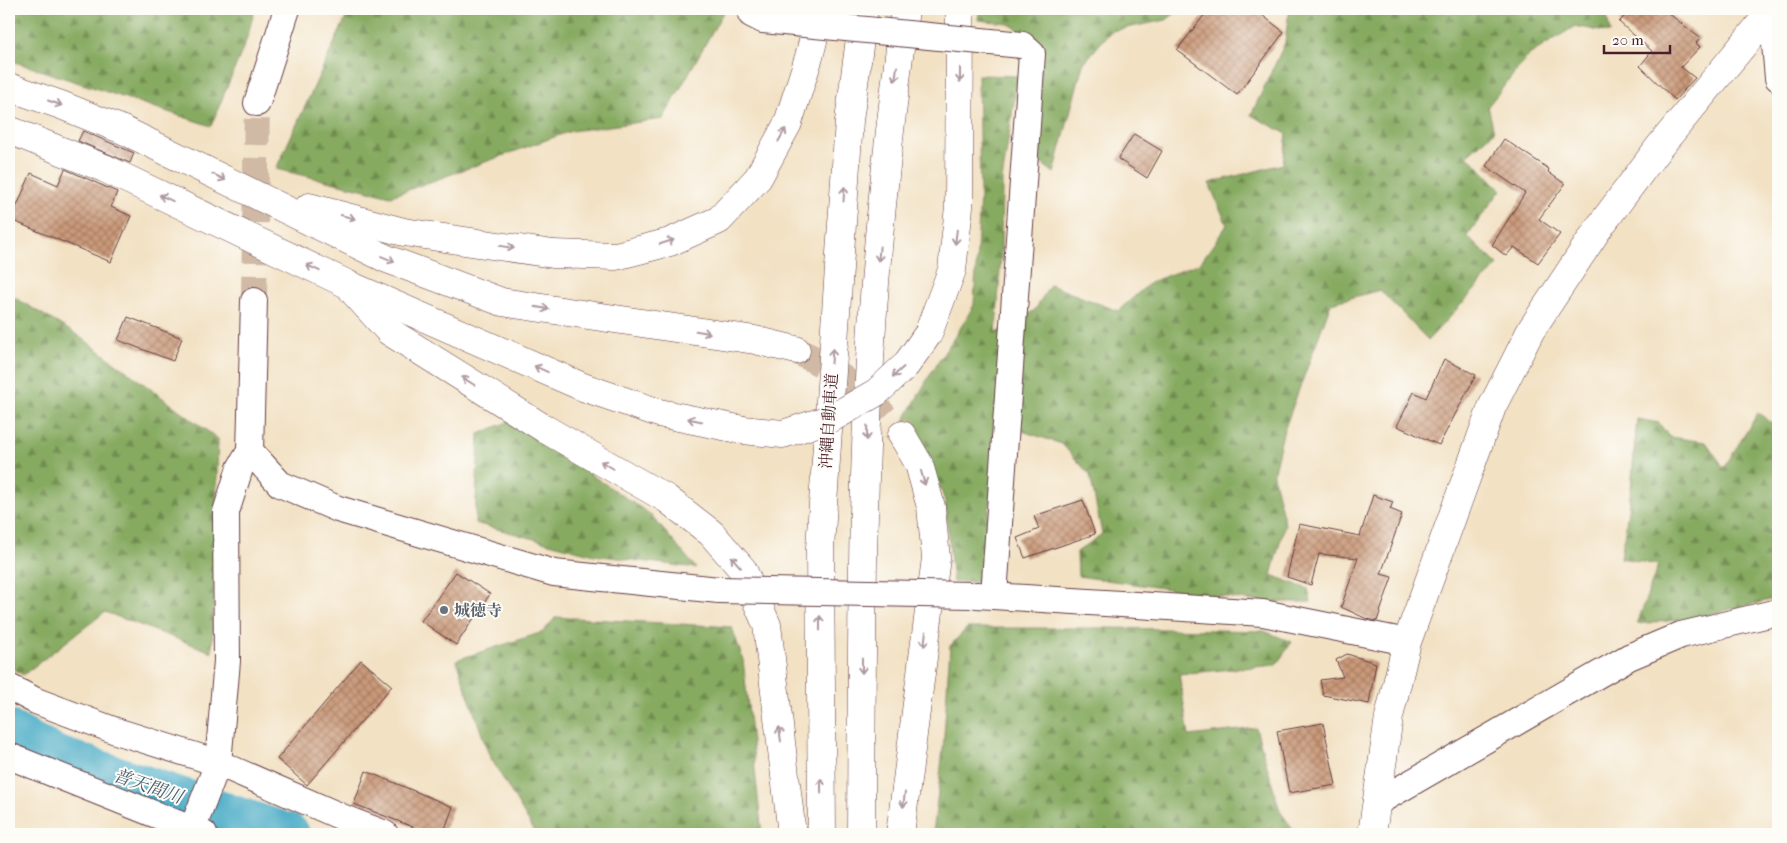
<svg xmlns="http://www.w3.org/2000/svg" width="1787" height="843" font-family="'IM FELL French Canon','Noto Serif JP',serif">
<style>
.forest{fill:url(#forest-firs);stroke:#686446}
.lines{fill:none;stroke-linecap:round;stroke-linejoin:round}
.river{stroke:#46aac6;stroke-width:40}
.building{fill:url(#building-cross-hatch)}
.street-tunnel{stroke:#d0baa5;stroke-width:26;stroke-dasharray:26 13;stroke-linecap:butt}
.highway-tunnel{stroke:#d0baa5;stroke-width:28;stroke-dasharray:28 14;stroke-linecap:butt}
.street-casing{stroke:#633c42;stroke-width:28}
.secondary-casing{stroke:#633c42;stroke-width:29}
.highway-casing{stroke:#633c42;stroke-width:29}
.street{stroke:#fff;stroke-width:26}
.secondary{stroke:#fff;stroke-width:28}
.highway{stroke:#fff;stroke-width:28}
.street-bridge-casing{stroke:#633c42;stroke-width:28;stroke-linecap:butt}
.highway-bridge-casing{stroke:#633c42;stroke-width:29;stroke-linecap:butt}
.street-bridge{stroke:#fff;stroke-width:26}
.highway-bridge{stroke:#fff;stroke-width:28}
.oneway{stroke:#ae9aa0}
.worship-dot{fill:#6b7280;stroke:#fdfcf7;stroke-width:2}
.labels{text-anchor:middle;stroke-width:4;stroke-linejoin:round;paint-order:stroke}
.street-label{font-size:16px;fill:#4a1f2b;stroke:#fdfcf7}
.worship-label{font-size:16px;font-weight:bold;fill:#5b616d;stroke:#fdfcf7;text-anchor:start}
.water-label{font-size:18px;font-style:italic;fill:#485e71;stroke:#fdfcf7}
</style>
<defs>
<pattern id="forest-firs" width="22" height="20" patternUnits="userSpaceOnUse" patternTransform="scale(1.25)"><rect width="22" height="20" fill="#86aa60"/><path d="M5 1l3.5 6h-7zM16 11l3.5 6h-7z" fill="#708a4f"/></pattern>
<pattern id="building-cross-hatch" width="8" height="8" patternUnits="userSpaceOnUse" patternTransform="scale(1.25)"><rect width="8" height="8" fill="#ca9a7a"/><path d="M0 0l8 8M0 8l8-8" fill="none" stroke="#a67d64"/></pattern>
</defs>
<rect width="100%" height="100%" fill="#fdfcf7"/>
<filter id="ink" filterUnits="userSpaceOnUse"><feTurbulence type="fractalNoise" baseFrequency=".02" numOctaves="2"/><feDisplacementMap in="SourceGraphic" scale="10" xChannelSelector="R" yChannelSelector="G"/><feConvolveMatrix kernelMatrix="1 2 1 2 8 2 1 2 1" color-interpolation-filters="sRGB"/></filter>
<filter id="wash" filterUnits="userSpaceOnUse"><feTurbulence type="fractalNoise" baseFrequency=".0096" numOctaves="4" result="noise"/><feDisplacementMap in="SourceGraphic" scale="20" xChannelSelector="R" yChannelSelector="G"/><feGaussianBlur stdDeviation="1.12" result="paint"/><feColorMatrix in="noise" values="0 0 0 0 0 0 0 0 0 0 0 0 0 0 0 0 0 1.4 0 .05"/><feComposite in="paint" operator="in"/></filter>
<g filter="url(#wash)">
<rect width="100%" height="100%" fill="#f2e1c3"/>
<g class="forest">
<path d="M9,9H255L246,41L211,126L9,60Z"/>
<path d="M350,9H725L663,119L571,131L391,196L276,169Z"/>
<path d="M979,9H1181L1166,20L1111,31L1083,64L1054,173L1036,159L1042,43L1007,23L978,20Z"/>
<path d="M1291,9H1610L1606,11L1610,33L1575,26L1529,55L1488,106L1494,132L1467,155L1501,190L1467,236L1498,265L1428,340L1380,290L1331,303L1283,433L1273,475L1285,524L1271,575L1308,589L1311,602H1261L1078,576L1077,552L1102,534L1090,475L1062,444L1022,431L998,440L980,582H953L945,501L929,456L904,421L931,373L961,327L974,305L980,196L978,75L1018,76L1002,180L1001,254L996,333L1035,310L1050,285L1118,311L1151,282L1200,263L1227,225L1209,183L1283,164L1287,134L1251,115L1285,43L1288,18Z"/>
<path d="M9,294L82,338L218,439L212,652L105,612L23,675L9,666Z"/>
<path d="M1758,413L1778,427V598L1689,619L1637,624L1658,565L1621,558L1631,489L1637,419L1659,423L1669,437L1706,442L1724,468Z"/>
<path d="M510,421L650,514L696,568L594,555L475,523L479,434Z"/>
<path d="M556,617L732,627L743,660L762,834H536L489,755L456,660L543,632Z"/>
<path d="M967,628H1113L1264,631L1292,642L1276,665L1179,674L1189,736L1256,728L1280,811L1296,834H933L943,750L950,646Z"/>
</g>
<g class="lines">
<path class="river" d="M9,730L55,755L290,834"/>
</g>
<g id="blocks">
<g class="building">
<path d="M1209,9H1254L1284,32L1237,95L1177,50Z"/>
<path d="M1632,9H1663L1700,38L1696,43L1700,47L1681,67L1695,78L1675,100L1640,66L1652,51L1619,22Z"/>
<path d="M83,131L134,153L130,163L78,141Z"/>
<path d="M1134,134L1162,151L1147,178L1118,159Z"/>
<path d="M1504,139L1549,169L1548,172L1565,184L1539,219L1560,234L1538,263L1514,247L1506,256L1492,245L1525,193L1486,166Z"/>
<path d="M65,169L117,192L111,207L131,216L111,262L11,220L31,173L58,185Z"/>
<path d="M128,317L182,338L173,361L118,340Z"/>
<path d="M1444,359L1476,375L1439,445L1397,426L1414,392L1426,398Z"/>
<path d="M1373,495L1393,502L1390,509L1402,514L1381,574L1392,577L1377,621L1367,619L1341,607L1358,558L1319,554L1311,585L1287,577L1299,524L1360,536Z"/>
<path d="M1083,500L1095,534L1025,558L1017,538L1039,529L1034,516Z"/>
<path d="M456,572L490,594L456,645L421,621Z"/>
<path d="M1347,654L1376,663L1369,704L1323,695L1320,680L1343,677L1336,660Z"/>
<path d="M361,660L392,686L307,785L277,759Z"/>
<path d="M1323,723L1336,785L1289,793L1277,731Z"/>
<path d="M366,771L453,807L443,834H431L354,804Z"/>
</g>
</g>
</g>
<g filter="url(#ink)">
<use href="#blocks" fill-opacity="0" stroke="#633c42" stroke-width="1"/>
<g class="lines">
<path class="street-tunnel" d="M254,301L257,103"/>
<path class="highway-tunnel" d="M796,350L826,366L864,395L902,435"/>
<g class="street-casing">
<g id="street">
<path d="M752,9L751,14L763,20"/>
<path d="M1772,10L1778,78"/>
<path d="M257,103L287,9"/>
<path d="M254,301L250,451L280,484L338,509L554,573L719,590"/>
<path d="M977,595L1263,613L1407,642"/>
<path d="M994,595L1032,54L1022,45"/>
<path d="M9,687L36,701L116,731L218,763L351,821L385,834"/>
<path d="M9,756L204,834"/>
<path d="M1376,803L1629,657L1681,635L1778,612"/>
<path d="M192,830L218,763L227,661L226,512L240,468L250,451"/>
</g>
</g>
<g class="secondary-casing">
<path id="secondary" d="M1372,834L1389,717L1407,642L1492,407L1531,330L1598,229L1660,146L1773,9"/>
</g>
<g class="highway-casing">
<g id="highway">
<path d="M9,87L61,105L123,130L387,259L502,302L755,340L796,350"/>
<path d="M9,130L104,168L347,284L583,387L659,413L743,430"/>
<path d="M309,207L404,232L553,254L616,256L670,242L719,220L758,178L788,123L809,57L821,9"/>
<path d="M353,291L390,332L545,429L667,499L711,533L743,570L767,625L792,834"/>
<path d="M928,334L952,270L959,207L960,9"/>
<path d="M822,834L820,548L849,121L864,9"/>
<path d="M861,834C862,676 861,518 870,360C876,243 890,125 905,9"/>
<path d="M900,834L936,558L931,507L919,464L902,435"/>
</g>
</g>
<use href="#street" class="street"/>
<use href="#secondary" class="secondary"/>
<use href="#highway" class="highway"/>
<g class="street-bridge-casing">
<g id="street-bridge">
<path d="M763,20L1022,45"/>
<path d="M719,590L971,595"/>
</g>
</g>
<g class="highway-bridge-casing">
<path id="highway-bridge" d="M743,430L783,434L832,418L877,392L906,365L928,334"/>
</g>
<use href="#street-bridge" class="street-bridge"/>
<use href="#highway-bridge" class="highway-bridge"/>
</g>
<defs><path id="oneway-shaft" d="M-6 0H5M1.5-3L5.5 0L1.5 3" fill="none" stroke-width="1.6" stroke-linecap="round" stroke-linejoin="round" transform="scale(1.25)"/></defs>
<g class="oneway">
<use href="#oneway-shaft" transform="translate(896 74) rotate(98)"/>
<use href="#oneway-shaft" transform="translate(960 75) rotate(90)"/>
<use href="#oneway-shaft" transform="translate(55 103) rotate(19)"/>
<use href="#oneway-shaft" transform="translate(782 135) rotate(-61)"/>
<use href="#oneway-shaft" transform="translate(219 177) rotate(26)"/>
<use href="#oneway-shaft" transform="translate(844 194) rotate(-86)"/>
<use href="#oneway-shaft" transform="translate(166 198) rotate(-155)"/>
<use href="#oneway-shaft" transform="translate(348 217) rotate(15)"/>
<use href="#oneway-shaft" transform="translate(956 237) rotate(97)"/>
<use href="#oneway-shaft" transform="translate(667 242) rotate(-18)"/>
<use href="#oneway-shaft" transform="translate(507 247) rotate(9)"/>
<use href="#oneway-shaft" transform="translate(879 254) rotate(95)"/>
<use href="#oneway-shaft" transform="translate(388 259) rotate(23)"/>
<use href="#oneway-shaft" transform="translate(313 268) rotate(-155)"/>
<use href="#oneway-shaft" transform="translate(542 308) rotate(9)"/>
<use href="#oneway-shaft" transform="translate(703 332) rotate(9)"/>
<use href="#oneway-shaft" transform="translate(832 356) rotate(-86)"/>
<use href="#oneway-shaft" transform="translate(541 369) rotate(-156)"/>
<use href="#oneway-shaft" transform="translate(898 372) rotate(138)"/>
<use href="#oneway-shaft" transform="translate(468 381) rotate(-148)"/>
<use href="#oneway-shaft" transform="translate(695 420) rotate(-169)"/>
<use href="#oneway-shaft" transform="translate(867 433) rotate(92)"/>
<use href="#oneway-shaft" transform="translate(607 465) rotate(-150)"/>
<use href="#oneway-shaft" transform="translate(923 478) rotate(74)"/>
<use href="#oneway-shaft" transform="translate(736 562) rotate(-131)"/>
<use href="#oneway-shaft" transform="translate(820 623) rotate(-90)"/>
<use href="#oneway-shaft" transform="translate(925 639) rotate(97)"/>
<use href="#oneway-shaft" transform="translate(862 666) rotate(90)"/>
<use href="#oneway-shaft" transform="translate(780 734) rotate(-97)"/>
<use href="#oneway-shaft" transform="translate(821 786) rotate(-91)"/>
<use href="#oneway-shaft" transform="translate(904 800) rotate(97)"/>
</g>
</g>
<circle class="worship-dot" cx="444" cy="610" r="5"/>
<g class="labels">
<g class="street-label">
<text transform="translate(828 421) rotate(-86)" y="6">沖縄自動車道</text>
</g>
<g class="worship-label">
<text x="454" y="616">城徳寺</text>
</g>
<g class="water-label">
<text transform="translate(148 786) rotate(19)" y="6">普天間川</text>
</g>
</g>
<rect width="1787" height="843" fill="none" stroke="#fdfcf7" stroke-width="30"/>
<path d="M1604 45v8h66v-8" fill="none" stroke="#4a1f2b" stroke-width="2.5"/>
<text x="1612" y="45" font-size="15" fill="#4a1f2b" stroke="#fdfcf7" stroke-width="4" paint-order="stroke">20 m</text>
</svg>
